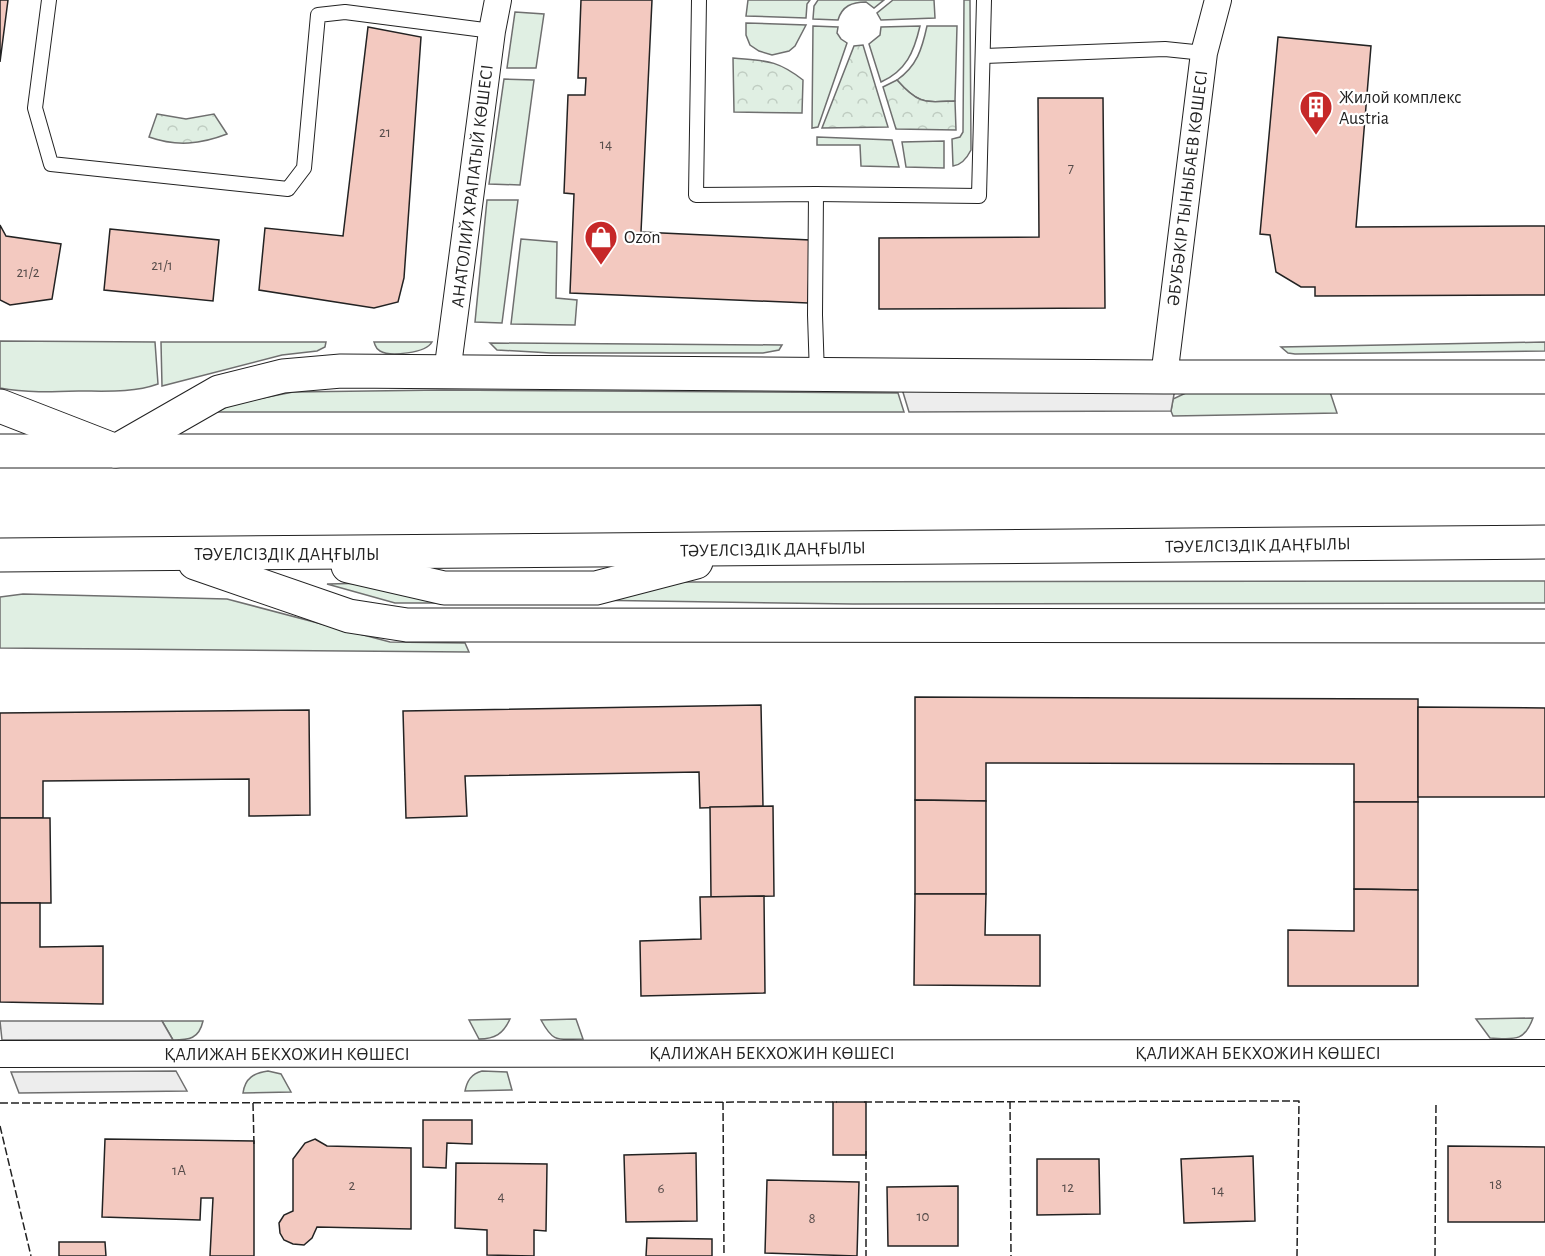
<svg xmlns="http://www.w3.org/2000/svg" width="1545" height="1256" font-family="'Alegreya Sans',sans-serif">
<style>
.green{fill:#e0efe3;stroke:#6f6f6f;stroke-width:1.5}
.park{fill:url(#park-crowns);stroke:#6f6f6f;stroke-width:1.5}
.parking{fill:#ededed;stroke:#6f6f6f;stroke-width:1.5}
.building{fill:#f3c9c0;stroke:#222;stroke-width:1.5}
.lines{fill:none;stroke-linecap:round;stroke-linejoin:round}
.lane-casing{stroke:#222;stroke-width:16}
.street-casing{stroke:#222;stroke-width:28}
.secondary-casing{stroke:#222;stroke-width:35}
.lane{stroke:#fff;stroke-width:14}
.street{stroke:#fff;stroke-width:26}
.secondary{stroke:#fff;stroke-width:33}
.fence{stroke:#222;stroke-width:1.5;stroke-dasharray:8 3;stroke-linecap:butt}
.labels{text-anchor:middle;stroke-width:4.5;stroke-linejoin:round;paint-order:stroke}
.number-label{font-size:15px;fill:#564c4a}
.poi-label{font-size:18px;fill:#222;stroke:#fff;text-anchor:start}
.street-label{font-size:18px;fill:#222;stroke:#fff}
</style>
<defs>
<pattern id="park-crowns" width="20" height="18" patternUnits="userSpaceOnUse" patternTransform="scale(1.5)"><rect width="20" height="18" fill="#e0efe3"/><path d="M2 6a3 3 0 1 1 6 0M12 15a3 3 0 1 1 6 0" fill="none" stroke="#c0cdc2"/></pattern>
</defs>
<rect width="100%" height="100%" fill="#fff"/>
<g class="green">
<path d="M748,0H810L807,4L806,18L746,16Z"/>
<path d="M818,0H884L874,8L866,2C852,2 842,6 838,20L813,19L814,6Z"/>
<path d="M893,0H934L935,18L881,20L877,13Z"/>
<path d="M964,0H970L971,150C967,158 962,165 953,166L952,139L960,137L963,132Z"/>
<path d="M515,12L544,14L536,68H507Z"/>
<path d="M746,23L806,25L795,46L789,51L772,55L759,51L750,45L746,35Z"/>
<path d="M813,26L838,27L837,33L841,39L847,43L818,127L812,128Z"/>
<path d="M920,26C914,52 906,71 881,82L869,44L880,35L881,27Z"/>
<path d="M927,26H957L955,101C925,102 919,105 897,80C917,66 922,49 927,26Z"/>
<path d="M504,79L534,80L520,185L489,184Z"/>
<path d="M817,137L892,140L899,167L861,166L860,145H817Z"/>
<path d="M944,141V168L906,167L902,142Z"/>
<path d="M487,200H518L502,323L475,322Z"/>
<path d="M521,239L557,242L556,298L577,300L575,325L511,324Z"/>
<path d="M0,341L155,342L158,384C133,393 105,391 79,391C52,392 26,393 0,388Z"/>
<path d="M161,342H326L325,347L317,351L282,355L162,386Z"/>
<path d="M374,342H432C426,353 390,357 380,351C375,348 376,347 374,342Z"/>
<path d="M1545,342V351L1295,354L1288,353L1281,347Z"/>
<path d="M490,343L782,345L779,350L763,353H551L497,350Z"/>
<path d="M444,390L898,393L904,412H216L233,404L293,392Z"/>
<path d="M1190,391L1330,392L1337,413L1173,416L1171,411L1173,399Z"/>
<path d="M1545,581V603L853,604L585,600L666,582Z"/>
<path d="M372,583L452,603H395L327,584Z"/>
<path d="M23,594L227,599L390,642L465,643L469,652L0,648V597Z"/>
<path d="M1533,1018C1524,1043 1513,1039 1490,1038L1476,1019Z"/>
<path d="M510,1019C503,1034 495,1039 479,1039L469,1020Z"/>
<path d="M576,1019L583,1039C558,1039 554,1044 541,1020Z"/>
<path d="M162,1021H203C199,1039 189,1040 173,1040Z"/>
<path d="M268,1071L281,1074L291,1092L243,1093C245,1078 254,1073 268,1071Z"/>
<path d="M482,1071L507,1072L512,1090L465,1091C467,1081 471,1074 482,1071Z"/>
</g>
<g class="park">
<path d="M863,45L888,127L822,128L854,46Z"/>
<path d="M733,58C765,61 776,59 803,80L802,113L734,112Z"/>
<path d="M897,80C919,105 925,102 955,101L956,130L896,129L883,87Z"/>
<path d="M157,114L186,119L214,114L227,134C201,144 177,147 149,137Z"/>
</g>
<g class="parking">
<path d="M902,389H1175L1171,411L909,412Z"/>
<path d="M0,1021H162L173,1040H2Z"/>
<path d="M176,1071L187,1091L19,1093L11,1072Z"/>
</g>
<g class="building">
<path d="M0,0H8L0,62Z"/>
<path d="M581,0H652L641,232L810,240L808,303L570,293L574,194L564,193L568,95H585L586,78H578Z"/>
<path d="M368,27L421,37L404,278L398,302L374,308L259,290L265,228L343,236Z"/>
<path d="M1278,37L1371,46L1356,227L1545,226V295L1315,296V287H1301L1276,272L1270,235L1260,234Z"/>
<path d="M1038,98H1103L1105,308L879,309V238L1039,237Z"/>
<path d="M0,225L6,236L61,244L52,299L10,305L0,300Z"/>
<path d="M110,229L219,240L213,301L104,290Z"/>
<path d="M915,697L1418,699V802H1354V764L986,763V801L915,800Z"/>
<path d="M761,705L763,806L700,808L699,772L465,776L467,816L406,818L403,711Z"/>
<path d="M1418,707L1545,708V797H1418Z"/>
<path d="M309,710L310,815L249,816V779L43,781V818H0V713Z"/>
<path d="M915,800L986,801V894H915Z"/>
<path d="M1354,802H1418V890L1354,889Z"/>
<path d="M773,806L774,896L711,897L710,807Z"/>
<path d="M0,818H50L51,903H0Z"/>
<path d="M1354,889L1418,890V986H1288V930L1354,931Z"/>
<path d="M915,894H986L985,935H1040V986L914,985Z"/>
<path d="M764,896L765,993L641,996L640,941L701,939L700,897Z"/>
<path d="M0,903H40V947L103,946V1004L0,1002Z"/>
<rect x="833" y="1102" width="33" height="53"/>
<path d="M423,1120H472V1144L447,1143L446,1168L423,1167Z"/>
<path d="M105,1139L254,1141V1256H210L213,1198H201L200,1220L102,1217Z"/>
<path d="M315,1139L327,1146L411,1148V1229L317,1227L312,1238L304,1245L293,1244L284,1240L280,1233L279,1223L284,1215L293,1211V1159L305,1143Z"/>
<path d="M1448,1146L1545,1147V1222H1448Z"/>
<path d="M696,1153L697,1221L626,1222L624,1155Z"/>
<path d="M1253,1156L1255,1221L1184,1223L1181,1159Z"/>
<path d="M1037,1159H1099L1100,1214L1037,1215Z"/>
<path d="M456,1163L547,1164L546,1231L534,1230V1256L487,1255V1230L455,1228Z"/>
<path d="M767,1180L859,1182L857,1256L765,1253Z"/>
<path d="M958,1186V1246H888L887,1187Z"/>
<path d="M647,1238L712,1239V1256H646Z"/>
<path d="M59,1242H105L106,1256H59Z"/>
</g>
<g class="lines">
<g class="lane-casing">
<g id="lane">
<path d="M49,0L35,108L51,164L288,189L304,168L318,15L345,12L492,31"/>
<path d="M699,0L696,195L816,194L815,315L817,375"/>
<path d="M984,56L1165,49L1204,53"/>
<path d="M816,194L979,196L984,0"/>
</g>
</g>
<g class="street-casing">
<g id="street">
<path d="M447,373L492,31L498,0"/>
<path d="M1164,377L1204,53L1218,0"/>
<path d="M0,1054L1545,1053"/>
</g>
</g>
<g class="secondary-casing">
<g id="secondary">
<path d="M0,406L116,451L219,392L283,376L341,371L1164,377H1545"/>
<path d="M0,451H1545"/>
<path d="M0,555L1545,542"/>
<path d="M195,563L349,616L407,625L1545,626"/>
<path d="M348,566L444,588H596L696,562"/>
</g>
</g>
<use href="#lane" class="lane"/>
<use href="#street" class="street"/>
<use href="#secondary" class="secondary"/>
<g class="fence">
<path d="M1010,1101L1011,1256"/>
<path d="M723,1102L724,1256"/>
<path d="M864,1102L1299,1101L1297,1256"/>
<path d="M0,1103L837,1102"/>
<path d="M253,1103L254,1145"/>
<path d="M0,1126L31,1256"/>
<path d="M866,1151V1256"/>
<path d="M1435,1256L1436,1103"/>
</g>
</g>
<defs>
<g id="building-pin" transform="scale(1.725)"><path d="M0 17L-7.5 6A9.5 9.5 0 1 1 7.5 6Z" fill="#c62828" stroke="#fff"/><path d="M-4-6H4V6H1V3H-1V6H-4ZM-2.5-4.3h1.7v1.8h-1.7ZM.8-4.3h1.7v1.8H.8ZM-2.5-1h1.7V.8h-1.7ZM.8-1h1.7V.8H.8Z" fill="#fff"/></g>
<g id="shop-pin" transform="scale(1.725)"><path d="M0 17L-7.5 6A9.5 9.5 0 1 1 7.5 6Z" fill="#c62828" stroke="#fff"/><path d="M-5-2.5h2.3a2.7 3.5 0 0 1 5.4 0H5L5.5 6h-11ZM-1.5-2.5h3a1.5 2.3 0 0 0-3 0Z" fill="#fff"/></g>
</defs>
<g fill-rule="evenodd">
<use href="#building-pin" x="1316" y="107"/>
<use href="#shop-pin" x="601" y="237"/>
</g>
<g class="labels">
<g class="number-label">
<text x="385" y="137">21</text>
<text x="606" y="149">14</text>
<text x="1071" y="173">7</text>
<text x="162" y="270">21/1</text>
<text x="28" y="277">21/2</text>
<text x="179" y="1175">1А</text>
<text x="1496" y="1189">18</text>
<text x="352" y="1190">2</text>
<text x="1068" y="1192">12</text>
<text x="661" y="1193">6</text>
<text x="1218" y="1195">14</text>
<text x="501" y="1201">4</text>
<text x="923" y="1221">10</text>
<text x="812" y="1223">8</text>
</g>
<g class="poi-label">
<text x="1339" y="103">Жилой комплекс<tspan x="1339" dy="21">Austria</tspan></text>
<text x="624" y="243">Ozon</text>
</g>
<g class="street-label">
<text transform="translate(472 186) rotate(-83)" y="6">АНАТОЛИЙ ХРАПАТЫЙ КӨШЕСІ</text>
<text transform="translate(1187 188) rotate(-83)" y="6">ӘБУБӘКІР ТЫНЫБАЕВ КӨШЕСІ</text>
<text transform="translate(1258 545) rotate(-1)" y="6">ТӘУЕЛСІЗДІК ДАҢҒЫЛЫ</text>
<text transform="translate(773 549) rotate(-1)" y="6">ТӘУЕЛСІЗДІК ДАҢҒЫЛЫ</text>
<text x="287" y="560">ТӘУЕЛСІЗДІК ДАҢҒЫЛЫ</text>
<text x="772" y="1059">ҚАЛИЖАН БЕКХОЖИН КӨШЕСІ</text>
<text x="1258" y="1059">ҚАЛИЖАН БЕКХОЖИН КӨШЕСІ</text>
<text x="287" y="1060">ҚАЛИЖАН БЕКХОЖИН КӨШЕСІ</text>
</g>
</g>
</svg>
